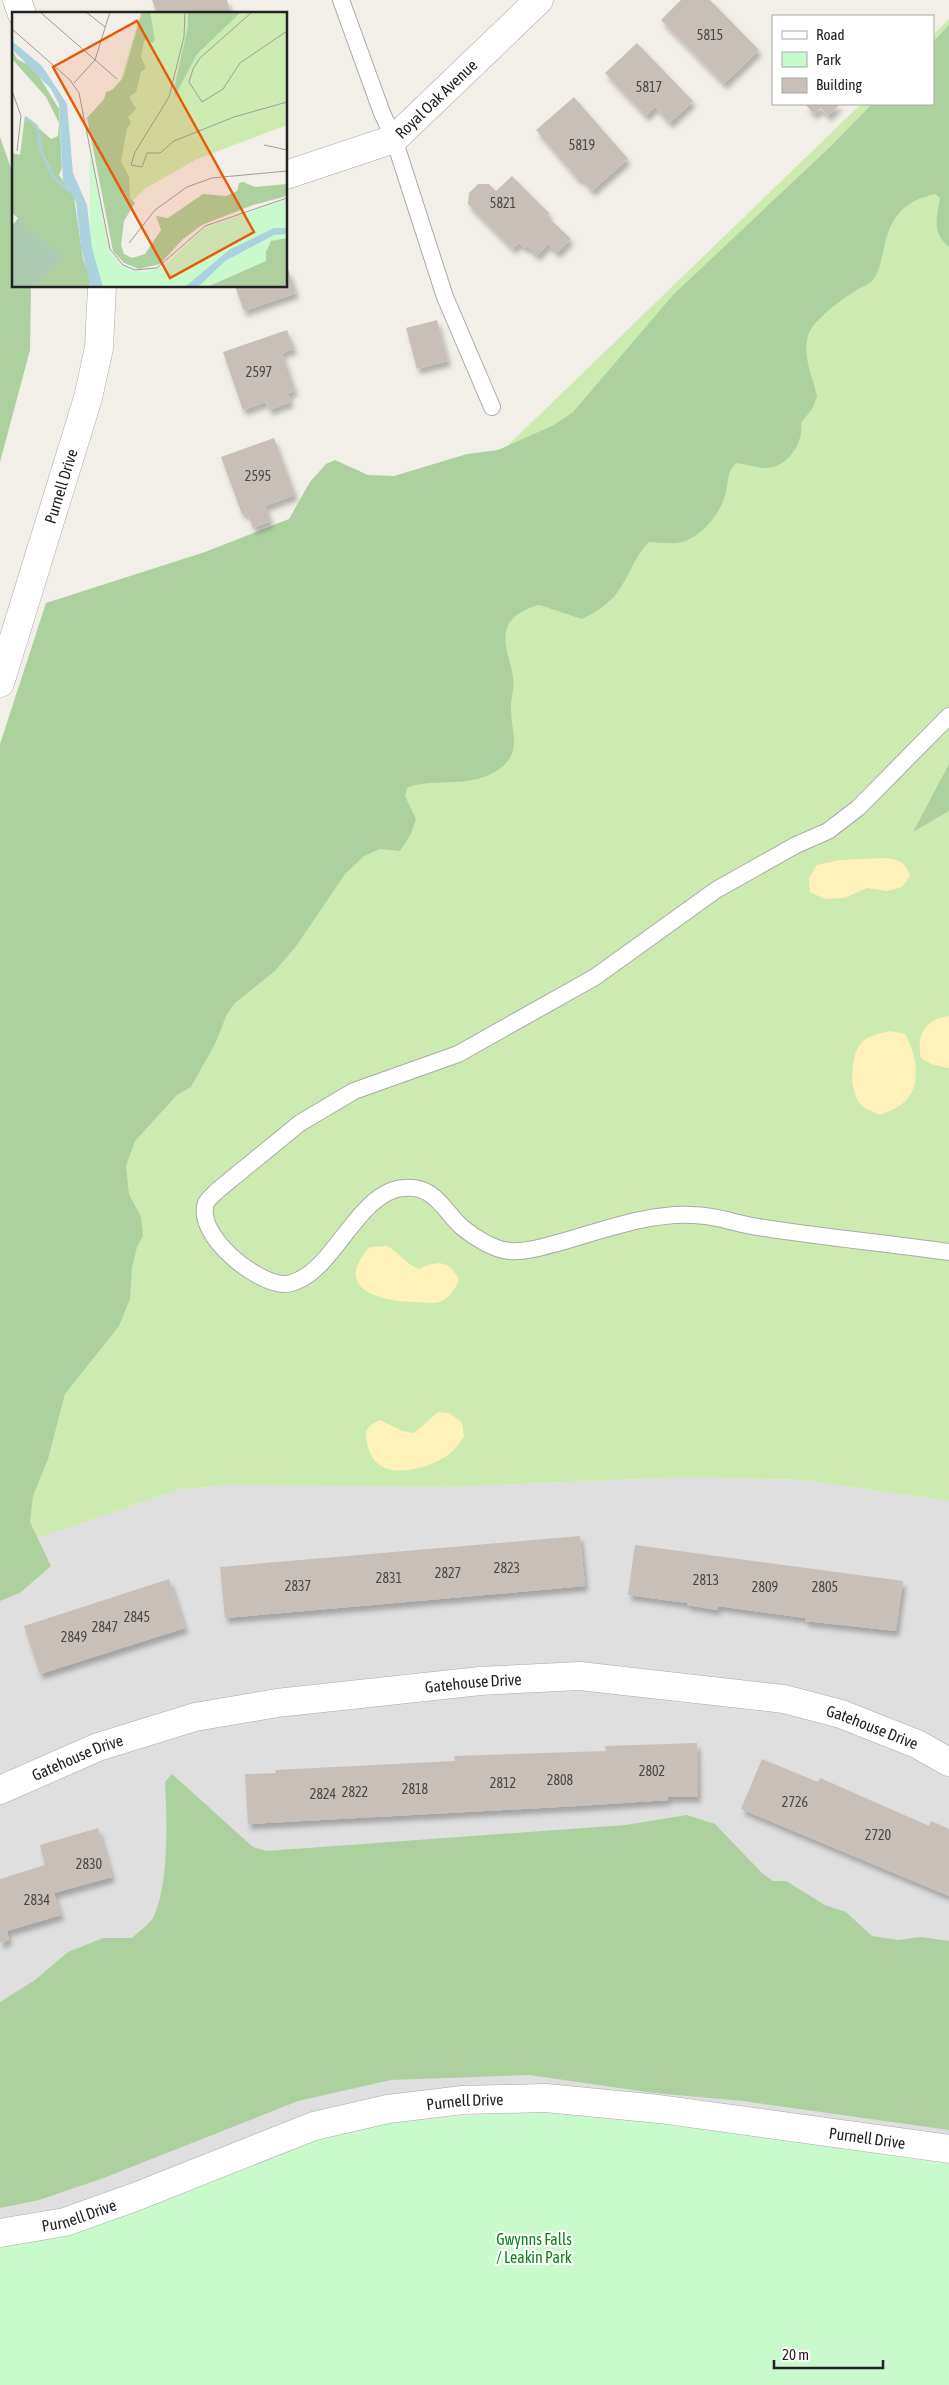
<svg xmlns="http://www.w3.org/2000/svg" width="949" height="2385" font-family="'Asap Condensed',sans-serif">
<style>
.residential{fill:#e0dfdf}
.grass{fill:#cdebb0}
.forest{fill:#add19e}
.sand{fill:#fff1ba}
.park{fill:#c8facc}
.building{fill:#c7bfb8;filter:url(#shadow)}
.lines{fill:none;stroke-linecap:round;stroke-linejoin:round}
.service-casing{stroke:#a9a9a9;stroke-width:18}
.minor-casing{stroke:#a9a9a9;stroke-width:29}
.tertiary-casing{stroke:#a9a9a9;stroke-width:29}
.service{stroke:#fff;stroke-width:16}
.minor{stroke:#fff;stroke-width:28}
.tertiary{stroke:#fff;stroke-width:28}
.labels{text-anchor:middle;stroke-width:4.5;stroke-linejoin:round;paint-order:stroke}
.number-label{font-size:14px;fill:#4b4948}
.street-label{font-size:16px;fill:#222;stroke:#fff}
.park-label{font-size:16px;fill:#0c8416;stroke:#fff}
.inset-river{fill:none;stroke:#aad3df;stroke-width:2.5}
.inset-road{fill:none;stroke:#9f9d99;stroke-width:1}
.view{fill:#e8590c;fill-opacity:0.15;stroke:#e8590c;stroke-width:2.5}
.inset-edge{fill:none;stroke:#222;stroke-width:2.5}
</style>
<defs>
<filter id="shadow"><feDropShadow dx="3" dy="5.5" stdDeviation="2.5" flood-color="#0004"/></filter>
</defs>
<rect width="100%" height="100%" fill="#f2efe9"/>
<path class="residential" d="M687,1477L802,1480L949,1501V2149L659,2109H388L0,2233V1529L41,1537L177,1490L227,1485L449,1487Z"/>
<path class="grass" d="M949,19V1501L802,1480L687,1477L449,1487L227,1485L177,1490L41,1537L0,1529V752L500,453L861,104H933V35Z"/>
<g class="forest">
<path d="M949,25V247C931,233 937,217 940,198L935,194C904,201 890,217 884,248C881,260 880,270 873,280C869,285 862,286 857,290C844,297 814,320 809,333C801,355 813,376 817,397L812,409L801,423C804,442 788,467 767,468C756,468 746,464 736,463C727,473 729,478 726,491C723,512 698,542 676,543C667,544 657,542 649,542C634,557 629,577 617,593C608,604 595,613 582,619C575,617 541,605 539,605C531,606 524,611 518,614C495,630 510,656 513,677C515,688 511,696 511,707C510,729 523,749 502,767C473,791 435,776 407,788L405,796L416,819L411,834L400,851L380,849L364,856L345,874L297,945L275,971L235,1003L227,1014L216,1042L191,1087L177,1095L135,1141L126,1166L129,1194L141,1217L143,1236L137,1247L132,1267L130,1299L119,1326L65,1394L48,1459L33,1496L30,1522L51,1566L20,1593L0,1601V744L46,603L205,552L289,519L310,482L326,464L335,460L368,475L394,476L467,454L498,450L554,425L573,412L673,295L831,146L872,104H933V42Z"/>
<path d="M0,137L14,177V286H31L30,350L0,462Z"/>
<path d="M949,764V811L913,832Z"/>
<path d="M172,1774L253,1847L266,1851L625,1825L687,1815L715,1824L762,1873L773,1881H786L825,1905L846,1912L872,1936L898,1940L921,1937L949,1941V2130L743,2101L654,2093L529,2075L391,2080L298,2101L101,2179L39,2200L0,2208V2002L35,1980L68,1952L103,1938H132C138,1932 150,1924 154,1916C169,1884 167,1817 165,1782Z"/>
</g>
<g class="sand">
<path d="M886,858C900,860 906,863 910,876L902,887L887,891L867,888L844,898L825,899L810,892L809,878L817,865L839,860Z"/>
<path d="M949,1016V1068H948L931,1064L921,1058C916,1034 925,1019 949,1016Z"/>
<path d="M891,1031L905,1034C917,1055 924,1091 899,1106C893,1110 886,1112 880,1115C875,1112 867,1110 862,1106C849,1093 850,1060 859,1046C866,1035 880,1033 891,1031Z"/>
<path d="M387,1246C399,1252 406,1265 419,1269C437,1260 449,1260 459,1280C455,1288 450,1299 439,1302C433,1304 423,1302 416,1302C381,1302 331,1289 370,1247Z"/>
<path d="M438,1412L449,1413L462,1422L464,1437C459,1443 454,1451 448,1455C433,1466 398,1477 381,1466C369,1458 366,1444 366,1431L372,1424L380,1420L403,1431L414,1433Z"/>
</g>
<path class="park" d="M533,2110L643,2120L949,2164V2385H0V2245L299,2144L396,2121Z"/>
<g class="building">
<path d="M152,0H227L231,14H157Z"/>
<path d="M681,0H710L759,50L724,84L661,20Z"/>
<path d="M637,43L693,101L670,123L655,107L646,116L605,73Z"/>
<path d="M574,97L628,159L592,191L581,178L579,180L536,130Z"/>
<path d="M805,104H840L828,116L821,108L814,114Z"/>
<path d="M512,176L550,214L547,216L571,239L557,253L548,244L537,256L527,246L525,248L519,243L513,249L468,204L469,193L478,184H489L496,191Z"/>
<path d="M287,266L296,293L244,311L235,286H286Z"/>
<path d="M437,320L448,361L417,369L406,328Z"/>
<path d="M287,330L294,349L282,353L295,391L288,393L291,402L269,410L266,402L243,410L223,352Z"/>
<path d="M274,438L295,495L265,506L271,521L253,528L247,513L242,514L221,457Z"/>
<path d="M580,1536L585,1586L225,1618L220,1567Z"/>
<path d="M635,1545L903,1581L896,1631L805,1621V1618L718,1606L717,1610L687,1605V1603L628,1595Z"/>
<path d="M169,1579L185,1628L40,1674L24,1626Z"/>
<path d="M697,1743L698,1797H668V1800L577,1806L248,1824L245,1774L276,1773L275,1770L455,1761L454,1756L606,1751L605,1746Z"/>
<path d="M762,1759L818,1782L820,1778L929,1826L931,1821L949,1829V1896L741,1809Z"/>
<path d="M98,1828L112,1877L54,1893L61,1915L7,1931L9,1940L0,1943V1879L45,1865L40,1845Z"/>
</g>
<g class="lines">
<g class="service-casing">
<g id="service">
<path d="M341,0L382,113L394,139L445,297L492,407"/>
<path d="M949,716L858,808L828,831L796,845L716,890L595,977L458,1054L354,1091L300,1123L218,1190C214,1194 208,1199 206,1203C195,1235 256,1284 285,1284C289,1284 297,1281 301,1279C337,1261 362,1190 404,1188C436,1185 444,1212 463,1228C475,1238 493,1249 509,1251C527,1253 548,1245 565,1241C606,1229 650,1213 693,1215C715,1215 737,1224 758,1227C821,1237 885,1243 949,1252"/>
</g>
</g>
<g class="minor-casing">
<g id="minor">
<path id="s1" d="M286,175L394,139L539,0"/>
<path id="s2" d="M0,1790L98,1747L195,1717L277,1703L480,1681L580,1676L784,1699L841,1714L917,1744L949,1762"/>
</g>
</g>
<g class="tertiary-casing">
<g id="tertiary">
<path d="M17,0L22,14"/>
<path id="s3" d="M0,683L88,398L99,348L102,286"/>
<path id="s4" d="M0,2233L65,2222L135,2197L314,2126L388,2109L463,2100L546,2098L659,2109L949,2149"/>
</g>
</g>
<use href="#service" class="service"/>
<use href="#minor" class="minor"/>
<use href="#tertiary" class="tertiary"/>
</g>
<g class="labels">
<g class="number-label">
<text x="710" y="40">5815</text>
<text x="649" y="92">5817</text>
<text x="582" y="150">5819</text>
<text x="503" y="208">5821</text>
<text x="259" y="377">2597</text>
<text x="258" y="481">2595</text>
<text x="507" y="1573">2823</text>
<text x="448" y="1578">2827</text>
<text x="389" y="1583">2831</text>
<text x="706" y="1585">2813</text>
<text x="298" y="1591">2837</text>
<text x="765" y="1592">2809</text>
<text x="825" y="1592">2805</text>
<text x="137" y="1622">2845</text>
<text x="105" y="1632">2847</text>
<text x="74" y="1642">2849</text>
<text x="652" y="1776">2802</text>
<text x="560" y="1785">2808</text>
<text x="503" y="1788">2812</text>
<text x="415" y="1794">2818</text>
<text x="355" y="1797">2822</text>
<text x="323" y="1799">2824</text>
<text x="795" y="1807">2726</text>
<text x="878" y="1840">2720</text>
<text x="89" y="1869">2830</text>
<text x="37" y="1905">2834</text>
</g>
<g class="street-label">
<text dy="6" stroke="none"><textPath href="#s1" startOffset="172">Royal Oak Avenue</textPath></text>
<text dy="6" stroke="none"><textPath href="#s3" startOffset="206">Purnell Drive</textPath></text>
<text dy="6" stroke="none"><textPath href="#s2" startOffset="489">Gatehouse Drive</textPath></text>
<text dy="6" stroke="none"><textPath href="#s2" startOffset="894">Gatehouse Drive</textPath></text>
<text dy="6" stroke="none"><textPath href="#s2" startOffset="84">Gatehouse Drive</textPath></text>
<text dy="6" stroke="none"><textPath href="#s4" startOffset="486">Purnell Drive</textPath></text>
<text dy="6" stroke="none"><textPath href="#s4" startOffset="891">Purnell Drive</textPath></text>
<text dy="6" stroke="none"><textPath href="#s4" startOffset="81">Purnell Drive</textPath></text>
</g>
<g class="park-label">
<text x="534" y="2245">Gwynns Falls<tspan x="534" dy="18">/ Leakin Park</tspan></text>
</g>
</g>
<g transform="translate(12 12)">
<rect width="275" height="275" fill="#f2efe9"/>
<path d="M129,0H275V113L185,147L134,176L120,189L93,198L108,71Z" fill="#cdebb0"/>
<path d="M130,0H138L143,28L140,31L134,27L132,29L129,45L134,56L129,60L124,80L117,85L124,97L116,105L119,111L115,116L109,150L117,164L118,186L123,191L112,209L109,233L112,242L120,246L133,242L149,218L144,204L156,206L191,182L214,184L225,179L227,171L231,170L243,175L275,172V184L241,193L190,213L171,227L148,252L127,257L112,251L101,239L75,106L92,87L94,80L100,78L111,66ZM176,0H229L185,42L163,84V72L176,15ZM0,37L5,47L22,56L47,97L50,156L47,163L62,185L71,247L82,275H0V214L6,206L0,201V141L8,143L13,104L39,127L46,124L47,111L34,85L0,47ZM275,221V275H182L205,252Z" fill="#add19e"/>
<path d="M7,207L52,245L21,275H0V215Z" fill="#aacbaf"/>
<path d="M78,139L98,239L108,252L118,258L133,260L151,255L192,216L275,187V226L259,229L254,240V249L195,275H78Z" fill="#c8facc"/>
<path d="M0,29L30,54L55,92L61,161L75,193L80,236L91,275H79L69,235L64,190L51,168L47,92L39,77L0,37ZM262,216H275V222L262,223L213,249L187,274L173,275L217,238Z" fill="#aad3df"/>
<path class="inset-river" d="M13,105L25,114L29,139L42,166L57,179"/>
<path class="inset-road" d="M28,0L105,67M74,0L93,15M173,0L172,25L157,85L123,140L119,153L130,155L135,141H148L162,129L222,105L275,90M240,0L188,46L181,57L177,70L190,90L211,77L228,51L275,19M0,17L58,68L67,81L98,237L111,253L123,258L145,256L193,214L275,186M62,71L83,48L98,0M0,79L9,104L5,139M252,133L275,138M117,231L143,198L175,175L200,166L275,159"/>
<path class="view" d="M125,9L242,220L158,266L41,55Z"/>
<rect width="275" height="275" class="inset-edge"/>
</g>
<rect x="772" y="15" width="162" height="90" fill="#ffffff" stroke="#a7a7a7"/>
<rect x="782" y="31" width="25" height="8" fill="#ffffff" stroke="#a7a7a7"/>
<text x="816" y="40" font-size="15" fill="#222222">Road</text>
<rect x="782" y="52" width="25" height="15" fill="#c8facc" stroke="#a7a7a7"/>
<text x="816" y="65" font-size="15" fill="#222222">Park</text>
<rect x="782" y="78" width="25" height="15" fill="#c7bfb8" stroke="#a7a7a7"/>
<text x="816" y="90" font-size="15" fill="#222222">Building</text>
<path d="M774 2360v8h109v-8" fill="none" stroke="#222222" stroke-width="2.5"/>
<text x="782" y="2360" font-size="15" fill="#222222" stroke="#ffffff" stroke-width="4" paint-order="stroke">20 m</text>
</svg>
